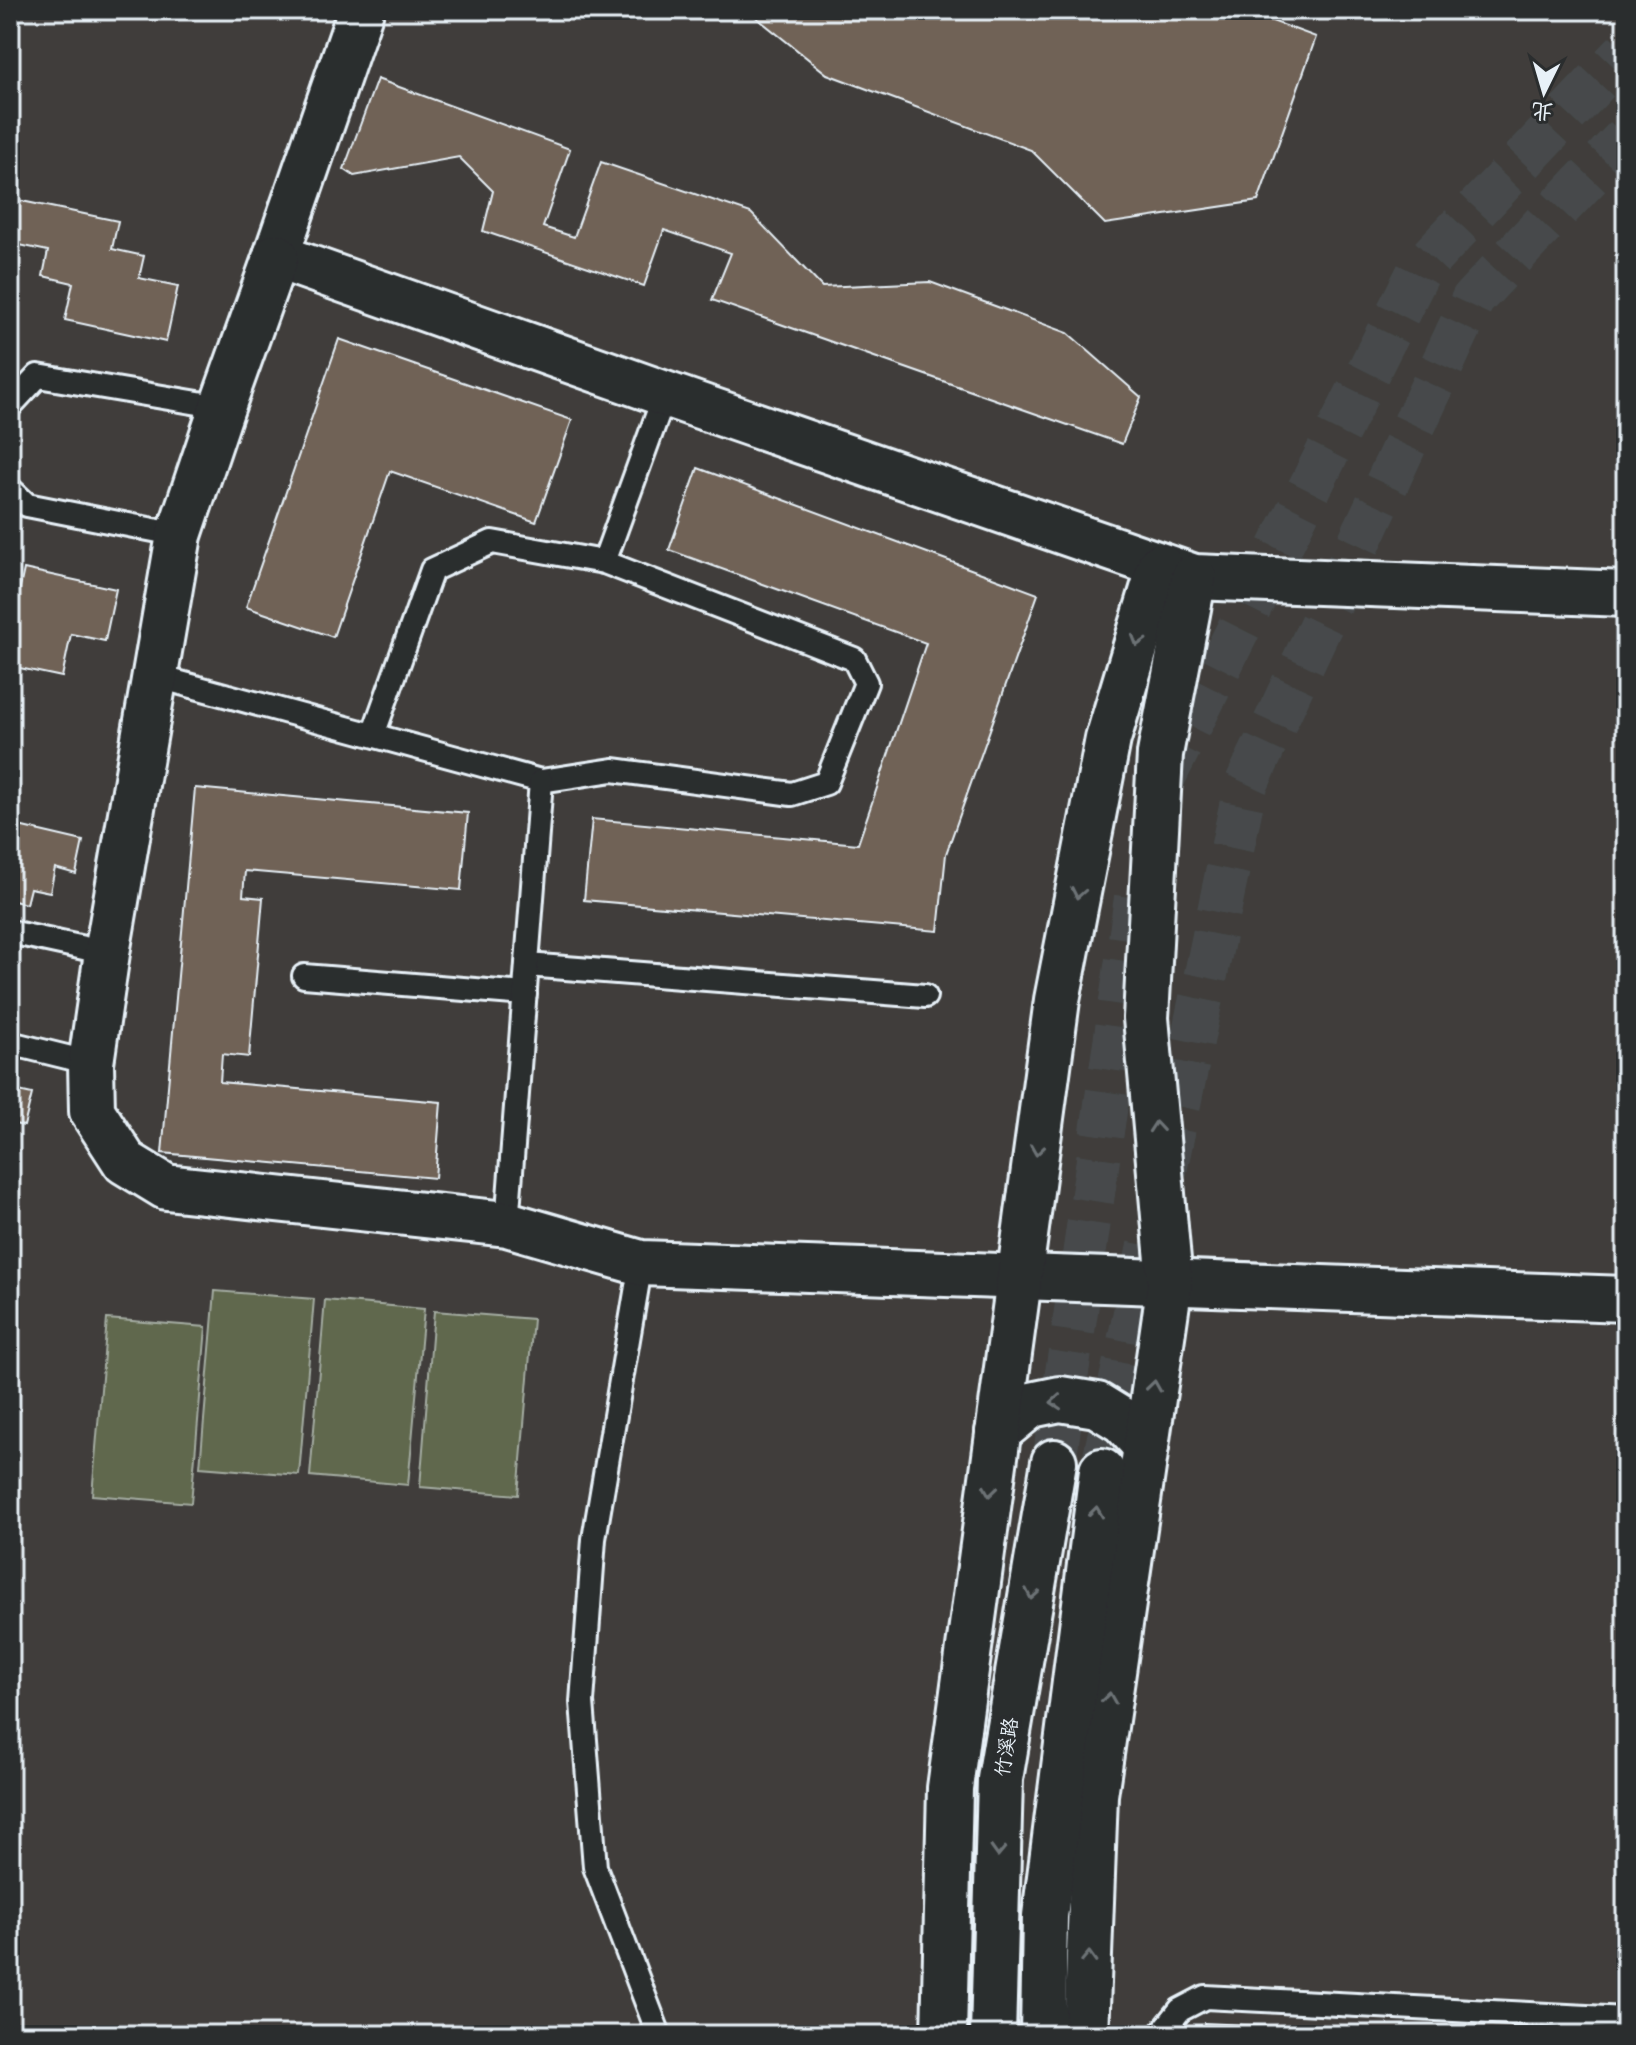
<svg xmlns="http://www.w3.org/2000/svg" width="1636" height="2045" font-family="Kalam,'LXGW WenKai TC',sans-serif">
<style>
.built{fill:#3f3d3a}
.green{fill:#60674d;stroke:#a4aca2;stroke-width:2}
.building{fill:#706256;stroke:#e8f1f8;stroke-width:2}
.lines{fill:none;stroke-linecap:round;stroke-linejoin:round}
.tertiary-tunnel{stroke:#464a4c;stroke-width:44;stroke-dasharray:44 22;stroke-linecap:butt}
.service-casing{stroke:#e8f1f8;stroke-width:28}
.minor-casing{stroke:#e8f1f8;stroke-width:50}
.tertiary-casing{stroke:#e8f1f8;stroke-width:50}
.service{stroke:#2a2d2e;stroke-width:22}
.minor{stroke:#2a2d2e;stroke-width:44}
.tertiary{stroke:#2a2d2e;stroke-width:44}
.oneway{stroke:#6c7275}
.labels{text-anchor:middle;stroke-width:8;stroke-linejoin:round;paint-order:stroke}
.street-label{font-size:20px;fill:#e8f1f8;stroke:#2a2d2e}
</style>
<rect width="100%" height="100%" fill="#2a2d2e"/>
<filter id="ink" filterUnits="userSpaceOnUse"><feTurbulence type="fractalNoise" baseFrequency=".0125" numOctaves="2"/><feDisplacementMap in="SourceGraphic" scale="16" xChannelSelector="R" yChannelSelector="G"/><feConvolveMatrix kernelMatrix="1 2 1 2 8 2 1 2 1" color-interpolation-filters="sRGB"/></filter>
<g filter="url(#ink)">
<rect class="built" x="10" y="10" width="1616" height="2025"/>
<g class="green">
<path d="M215,1291L314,1299L299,1475L200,1467Z"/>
<path d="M325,1300L424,1309L408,1485L310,1476Z"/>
<path d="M434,1311L533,1319L518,1495L420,1487Z"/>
<path d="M107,1319L206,1327L191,1503L92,1495Z"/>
</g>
<g class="building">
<path d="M747,10H1242L1316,37L1258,201L1105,224L1031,150L827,74Z"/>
<path d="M377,79L570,149L543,227L574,237L601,162L751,213L822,287L930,282L1068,333L1141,397L1122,444L712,300L731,253L664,230L644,286L483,231L493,191L459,157L354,176L344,169Z"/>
<path d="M17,200L118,221L112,249L144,256L139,278L178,286L166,342L65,320L73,283L43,276L48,251L10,243V230Z"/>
<path d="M339,339L572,420L536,522L390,471L333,637L246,607Z"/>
<path d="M698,468L1038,594L946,854L938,931L584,900L592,819L858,844L926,643L669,550Z"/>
<path d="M24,569L116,589L105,641L71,634L62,677L10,666V619H13Z"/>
<path d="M195,788L468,813L461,890L245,871L243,896L263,898L249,1057L222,1054L220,1082L441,1102L435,1178L162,1153Z"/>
<path d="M10,824L83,841L76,874L55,868L50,892L30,888L26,904L10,900Z"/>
<path d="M10,1089L32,1094L24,1126L10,1123Z"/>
<path d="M1204,2023L1456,2035H1204Z"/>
</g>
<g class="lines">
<g class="tertiary-tunnel">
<path d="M1160,785L1420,269L1626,51"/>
<path d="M1165,1171L1245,787L1473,299L1626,137"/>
<path d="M1054,1462L1136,898"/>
<path d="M1102,1471L1149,1246"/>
</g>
<g class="service-casing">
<g id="service">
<path d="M10,406L38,376L222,407"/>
<path d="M10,489L27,505L179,535"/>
<path d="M604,562L665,394"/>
<path d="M155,676L541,781L613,770L792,794L826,783L866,683L854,659L604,562L492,542L432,570L373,735"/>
<path d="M10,932L107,953"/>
<path d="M527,965L925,996"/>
<path d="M304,976L525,994"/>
<path d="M10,1043L91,1063"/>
<path d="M507,1224L541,781"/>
<path d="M641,1263L594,1539L582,1702L595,1867L659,2035"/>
<path d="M1160,2035L1180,2010L1205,1997L1626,2019"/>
</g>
</g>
<g class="minor-casing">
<g id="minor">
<path d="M361,10L276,256L665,394L1194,577L1626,594"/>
<path d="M276,256L222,407L179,535L107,953L91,1063L92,1111L125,1162L166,1187L507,1224L641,1263L1626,1299"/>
<path d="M998,1432L1031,1405L1060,1399L1097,1405L1123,1421L1146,1446"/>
<path d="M944,2035L950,1788L1057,1000L1108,739L1160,566"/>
<path d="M1086,2035L1095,1795L1170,1282L1146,1018L1160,754L1194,577"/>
</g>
</g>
<g class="tertiary-casing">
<g id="tertiary">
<path d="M993,2035L1000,1779L1054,1462"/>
<path d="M1043,2035L1045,1916L1102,1471"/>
</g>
</g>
<use href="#service" class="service"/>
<use href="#minor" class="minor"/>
<use href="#tertiary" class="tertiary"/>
</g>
<defs><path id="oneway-chevron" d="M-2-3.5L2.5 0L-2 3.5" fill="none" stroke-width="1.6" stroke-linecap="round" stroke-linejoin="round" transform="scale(2)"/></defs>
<g class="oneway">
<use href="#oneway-chevron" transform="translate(1138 641) rotate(107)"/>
<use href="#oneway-chevron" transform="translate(1078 893) rotate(101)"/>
<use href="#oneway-chevron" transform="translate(1156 1127) rotate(-95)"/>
<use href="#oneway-chevron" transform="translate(1037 1150) rotate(98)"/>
<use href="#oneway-chevron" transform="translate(1154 1386) rotate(-82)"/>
<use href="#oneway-chevron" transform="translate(1056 1402) rotate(176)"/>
<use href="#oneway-chevron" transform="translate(990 1491) rotate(98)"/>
<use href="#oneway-chevron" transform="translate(1096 1512) rotate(-83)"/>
<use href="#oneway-chevron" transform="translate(1032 1594) rotate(100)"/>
<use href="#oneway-chevron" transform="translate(1109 1698) rotate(-82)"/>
<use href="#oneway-chevron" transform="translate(998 1851) rotate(92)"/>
<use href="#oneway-chevron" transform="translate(1089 1957) rotate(-88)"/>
</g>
</g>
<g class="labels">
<g class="street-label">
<text transform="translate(1006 1747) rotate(-81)" y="7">竹溪路</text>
</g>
</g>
<rect width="1636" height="2045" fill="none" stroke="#2a2d2e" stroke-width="40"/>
<rect x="20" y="20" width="1596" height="2005" fill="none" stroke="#e8f1f8" stroke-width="3" filter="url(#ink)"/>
<g transform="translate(1544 92) rotate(185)" stroke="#2a2d2e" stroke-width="6" paint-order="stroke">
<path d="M0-6L14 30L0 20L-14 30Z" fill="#e8f1f8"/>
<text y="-12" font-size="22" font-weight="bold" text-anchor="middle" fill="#e8f1f8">北</text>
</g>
</svg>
